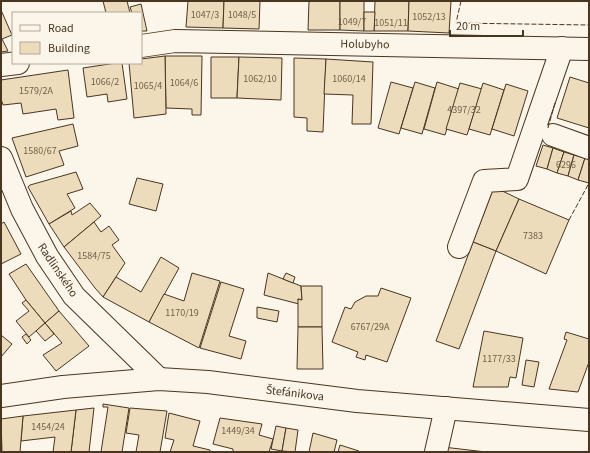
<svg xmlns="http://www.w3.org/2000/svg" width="590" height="453" font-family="'Source Sans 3',sans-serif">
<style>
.building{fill:#ecdcbc;stroke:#4a3520}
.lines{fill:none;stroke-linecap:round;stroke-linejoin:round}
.minor-casing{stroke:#4a3520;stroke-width:24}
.minor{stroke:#fbf6e9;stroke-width:22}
.fence{stroke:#4a3520;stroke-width:1;stroke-dasharray:5 2;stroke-linecap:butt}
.labels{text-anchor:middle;stroke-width:3;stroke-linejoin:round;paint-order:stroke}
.number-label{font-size:10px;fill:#725f47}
.street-label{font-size:12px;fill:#4a3520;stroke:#fbf6e9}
</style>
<rect width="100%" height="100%" fill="#fbf6e9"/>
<g class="building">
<path d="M103,1H127L130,13H106Z"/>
<path d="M188,1H224L223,28L186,27Z"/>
<path d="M224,1H260L259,29L223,28Z"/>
<path d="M309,1H340V30H308Z"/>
<path d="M340,1H364V31L340,30Z"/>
<path d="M375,1H409L408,31H374Z"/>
<path d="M409,1H451L449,33L408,31Z"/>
<path d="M141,4L147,31H141V13H132L130,7Z"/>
<path d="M1,10L12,35L2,39L8,51L1,52Z"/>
<path d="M364,12H375L374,31H364Z"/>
<path d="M165,56H202L201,115H192V109L166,108Z"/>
<path d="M165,56L166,114L134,118L129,63H141V59Z"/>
<path d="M211,57H239L237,98H211Z"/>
<path d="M239,57L282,58L281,100L237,98Z"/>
<path d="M294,58L326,59L323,132L307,131V118L294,117Z"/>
<path d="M326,59L373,62L371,124H352L353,95L324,94Z"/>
<path d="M116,63H122L127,99L108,102L107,94L87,97L83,68Z"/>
<path d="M68,70L74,118L58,120L56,109L23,114L21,103L3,105L1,99V80Z"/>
<path d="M570,77L589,83V128L557,118Z"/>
<path d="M391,82L413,88L399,134L378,128Z"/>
<path d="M415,82L435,88L422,134L401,128Z"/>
<path d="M437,82L459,89L445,135L424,129Z"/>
<path d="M460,83L482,89L467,135L446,129Z"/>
<path d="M483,83L504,90L490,135L469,129Z"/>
<path d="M506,84L528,91L514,136L492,129Z"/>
<path d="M73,124L78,146L59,151L64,165L26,177L12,138Z"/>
<path d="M543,145L553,148L547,169L536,166Z"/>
<path d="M553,148L564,152L557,173L547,169Z"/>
<path d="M564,152L574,155L568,176L557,173Z"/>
<path d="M574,155L585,158L578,180L568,176Z"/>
<path d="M585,158L589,159V183L578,180Z"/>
<path d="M76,172L83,189L67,194L75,208L49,224L28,187L30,185Z"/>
<path d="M137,178L163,184L156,211L129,204Z"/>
<path d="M494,187L519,199L496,251L473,242Z"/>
<path d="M519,199L569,220L546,274L496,251Z"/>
<path d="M90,203L101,216L64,247L49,224L71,211L72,215Z"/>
<path d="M4,222L21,254L1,264V224Z"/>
<path d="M94,222L101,232L109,226L119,240L112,245L125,263L103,297L95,288L64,247Z"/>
<path d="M473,242L496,251L459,349L436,341Z"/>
<path d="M161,257L179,268L149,322L103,297L116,277L141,292Z"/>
<path d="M26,264L59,311L45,323L26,300L9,274Z"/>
<path d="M192,273L220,281L199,348L149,322L164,294L184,301Z"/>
<path d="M268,273L301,286L302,300L298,299L299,304L264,295Z"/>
<path d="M286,273L295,277L293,283L283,279Z"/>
<path d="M221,282L244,289L229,336L246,341L241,359L200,348Z"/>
<path d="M301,286H322V327H298V299L302,300Z"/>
<path d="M381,288L411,298L387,362L366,355L365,360L356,357L358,352L332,342L345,307L351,309L355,302L366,296H378Z"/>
<path d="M26,300L45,323L29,337L16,321L29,311L22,303Z"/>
<path d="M257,307L279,311L277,322L257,318Z"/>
<path d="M59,311L89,346L56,371L43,355L62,343L45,323Z"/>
<path d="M45,323L54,334L45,341L36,331Z"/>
<path d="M298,327H322L323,369H297Z"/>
<path d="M484,331L523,338L516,378L510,377L508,387H473Z"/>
<path d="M566,332L589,339V362L578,392L549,389L567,340L564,339Z"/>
<path d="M26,334L31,340L27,344L22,337Z"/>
<path d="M1,335L12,344L1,357Z"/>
<path d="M526,360L539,362L534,387L522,385Z"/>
<path d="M103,404L129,408L122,452H101L108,407H103Z"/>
<path d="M94,408L89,452H71L76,410Z"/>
<path d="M130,408L167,411L160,452H136L139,435L126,433Z"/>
<path d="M76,410L71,452H53L55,437L21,441L23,416Z"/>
<path d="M169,413L200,421L193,446L210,450V452H170L174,440L165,438Z"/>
<path d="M23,416L20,452H2L1,419Z"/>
<path d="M220,418L262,424L259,435L273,439L269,452H233V449L213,444Z"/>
<path d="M276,426L286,428L282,451L271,449Z"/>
<path d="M286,428L298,430L295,452L282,451Z"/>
<path d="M313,433L337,440L334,452H309Z"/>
<path d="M340,445L359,451V452H338Z"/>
<path d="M443,447L486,452H442Z"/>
</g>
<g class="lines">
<g class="minor-casing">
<g id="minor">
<path d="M141,46L175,41L589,49"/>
<path d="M1,65L18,63"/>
<path d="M553,135L589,148"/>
<path d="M1,158L22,209L47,256L74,296L159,379"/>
<path d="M459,247L484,181L517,179L562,48"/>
<path d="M1,396L63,387L159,379L208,382L357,401L589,420"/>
<path d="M436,452L446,408"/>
</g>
</g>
<use href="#minor" class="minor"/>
<g class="fence">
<path d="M461,1L456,23L589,25"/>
<path d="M548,128L555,103"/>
<path d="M569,220L589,183"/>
</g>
</g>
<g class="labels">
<g class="number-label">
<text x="205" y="18">1047/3</text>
<text x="242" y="18">1048/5</text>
<text x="429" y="20">1052/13</text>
<text x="352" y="25">1049/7</text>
<text x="391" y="26">1051/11</text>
<text x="260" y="82">1062/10</text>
<text x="349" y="82">1060/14</text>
<text x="105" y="85">1066/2</text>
<text x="184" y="86">1064/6</text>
<text x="148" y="89">1065/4</text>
<text x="36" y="94">1579/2A</text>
<text x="464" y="113">4397/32</text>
<text x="40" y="154">1580/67</text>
<text x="566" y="168">6296</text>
<text x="533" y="239">7383</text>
<text x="94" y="259">1584/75</text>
<text x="182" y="316">1170/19</text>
<text x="370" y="330">6767/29A</text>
<text x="499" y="362">1177/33</text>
<text x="48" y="430">1454/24</text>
<text x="238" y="434">1449/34</text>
</g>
<g class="street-label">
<text transform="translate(365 44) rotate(1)" y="4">Holubyho</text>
<text transform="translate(58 270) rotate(56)" y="4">Radlinského</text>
<text transform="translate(295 393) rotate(7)" y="4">Štefánikova</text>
</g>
</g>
<rect width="590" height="453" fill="none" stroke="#4a3520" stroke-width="4"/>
<rect x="12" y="12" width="130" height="52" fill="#fbf6e9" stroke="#b4a999"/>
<rect x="20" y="25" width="20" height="6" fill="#fbf6e9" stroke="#b4a999"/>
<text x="48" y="32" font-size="12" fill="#4a3520">Road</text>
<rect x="20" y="42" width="20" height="12" fill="#ecdcbc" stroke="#b4a999"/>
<text x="48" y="52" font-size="12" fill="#4a3520">Building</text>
<path d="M450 30v6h73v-6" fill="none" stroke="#4a3520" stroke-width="2"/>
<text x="456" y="30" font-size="12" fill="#4a3520" stroke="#fbf6e9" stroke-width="3" paint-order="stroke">20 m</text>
</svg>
